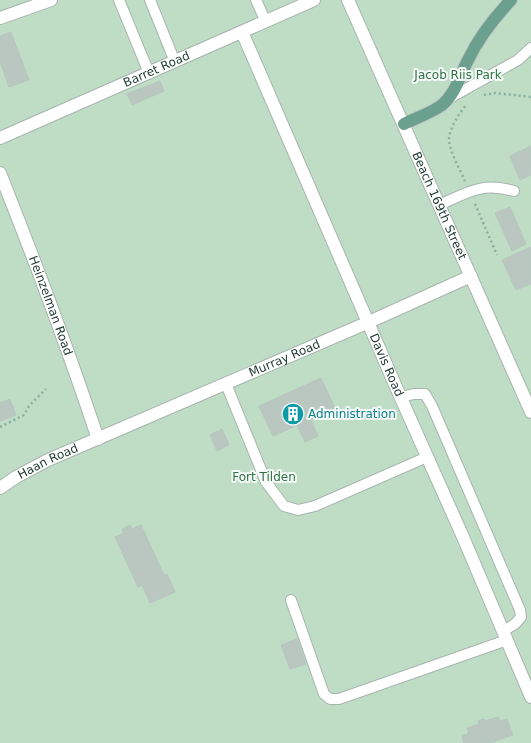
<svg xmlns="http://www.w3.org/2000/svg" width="531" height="743" font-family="'DejaVu Sans',sans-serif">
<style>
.green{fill:#bfddc4}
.building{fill:#bac7c1;stroke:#b7c6bf}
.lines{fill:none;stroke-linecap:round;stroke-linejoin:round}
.service-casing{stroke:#a7b5af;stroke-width:12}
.minor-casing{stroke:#a7b5af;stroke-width:14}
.primary-casing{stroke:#c2c9c6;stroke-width:14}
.path{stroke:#86af9f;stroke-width:2.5;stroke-dasharray:2 3;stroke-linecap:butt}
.service{stroke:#fff;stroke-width:10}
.minor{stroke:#fff;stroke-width:12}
.primary{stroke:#6ba08e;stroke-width:12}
.labels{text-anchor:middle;stroke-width:4;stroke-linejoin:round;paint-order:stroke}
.street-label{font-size:12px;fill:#243e35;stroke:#f5f9f7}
.park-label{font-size:12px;fill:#317245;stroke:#f5f9f7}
.culture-label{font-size:12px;fill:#0d838f;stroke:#f5f9f7;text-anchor:start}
</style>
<rect width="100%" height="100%" fill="#e4ede8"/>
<rect class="green" x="0" y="0" width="531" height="743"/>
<g class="building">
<path d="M11,32L29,80L9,87L0,62V36Z"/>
<path d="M160,81L164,91L132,105L127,94Z"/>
<path d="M531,146V175L520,180L510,156Z"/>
<path d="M510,207L526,244L512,251L495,213Z"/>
<path d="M531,247V284L516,290L502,260Z"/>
<path d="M321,378L335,408L311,420L318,436L305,442L297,425L273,436L259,406Z"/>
<path d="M10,399L16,415L0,421V403Z"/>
<path d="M222,429L229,445L217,451L210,435Z"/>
<path d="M130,525L132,529L141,525L164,575L167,574L175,592L150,603L142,585L138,587L115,537L124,533L122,529Z"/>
<path d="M297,639L306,664L290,669L281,645Z"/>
<path d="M498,717L500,721L507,719L513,735L490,743H464L462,736L469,733L467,728L479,724L478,721L484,719L485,721Z"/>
</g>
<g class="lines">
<g class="service-casing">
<g id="service">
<path d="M119,0L149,73"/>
<path d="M150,0L175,62"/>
<path d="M256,0L266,22"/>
<path d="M448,99L518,60L531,48"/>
<path d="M439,205C469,192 481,182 514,191"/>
<path d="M226,384L266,482L284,506L298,510L315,506L427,457"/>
<path d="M401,397L414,394H425L432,406L520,610L521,617L515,624L503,631"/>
<path d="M291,600L324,694L330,699H339L507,640"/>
</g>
</g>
<g class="minor-casing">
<g id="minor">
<path id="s1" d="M348,0L531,412"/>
<path d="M0,18L51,0"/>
<path id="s2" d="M242,32L396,387L463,537L531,697"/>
<path id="s3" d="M0,138L314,0"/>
<path id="s4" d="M0,173C35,261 68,349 98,439"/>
<path id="s5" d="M0,488L16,477L48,460L369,322L471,276"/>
</g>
</g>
<g class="primary-casing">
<path id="primary" d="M404,124C416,118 431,113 442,105C456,93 460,75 468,60C479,37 494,18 511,0"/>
</g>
<g class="path">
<path d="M484,95L495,93L531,97"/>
<path d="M465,181C460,170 449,150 449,139C450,127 459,114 466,105"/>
<path d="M475,204L497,255"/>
<path d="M0,427L24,415L29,406L46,389"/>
</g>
<use href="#service" class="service"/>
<use href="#minor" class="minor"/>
<use href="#primary" class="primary"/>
</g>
<defs>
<g id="building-disc" transform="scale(1.15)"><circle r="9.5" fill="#0f9aa8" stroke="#f5f9f7"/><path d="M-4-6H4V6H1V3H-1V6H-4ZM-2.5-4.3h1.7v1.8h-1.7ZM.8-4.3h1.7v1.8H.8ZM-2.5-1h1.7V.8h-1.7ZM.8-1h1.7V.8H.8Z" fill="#fff"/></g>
</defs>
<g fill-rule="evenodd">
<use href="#building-disc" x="293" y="414"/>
</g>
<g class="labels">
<g class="street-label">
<text dy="4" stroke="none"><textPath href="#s3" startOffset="171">Barret Road</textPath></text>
<text dy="4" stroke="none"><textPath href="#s1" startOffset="225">Beach 169th Street</textPath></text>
<text dy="4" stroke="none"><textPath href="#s4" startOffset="142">Heinzelman Road</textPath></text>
<text dy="4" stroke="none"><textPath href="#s5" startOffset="313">Murray Road</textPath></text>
<text dy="4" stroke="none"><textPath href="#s2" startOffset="363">Davis Road</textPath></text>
<text dy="4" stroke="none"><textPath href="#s5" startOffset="55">Haan Road</textPath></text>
</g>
<g class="park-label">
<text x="458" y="79">Jacob Riis Park</text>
<text x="264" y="481">Fort Tilden</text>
</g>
<g class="culture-label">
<text x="308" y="418">Administration</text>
</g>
</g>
</svg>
